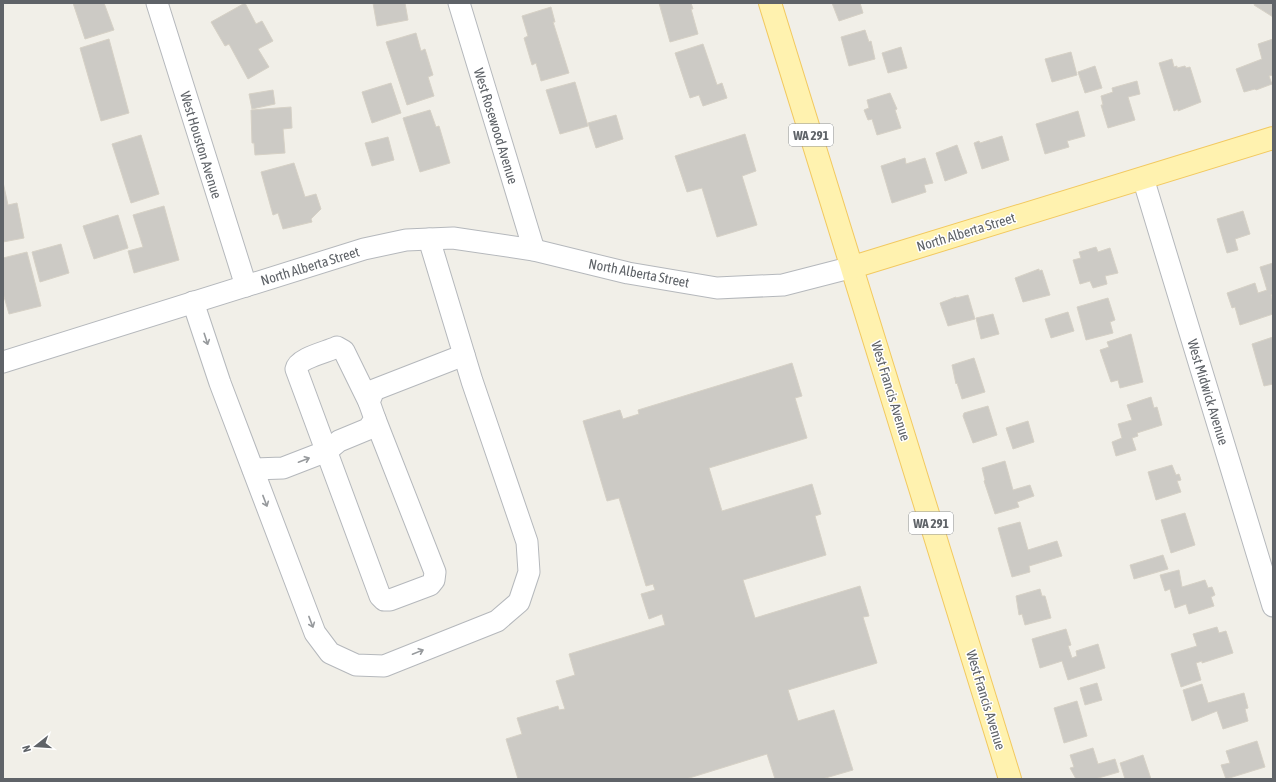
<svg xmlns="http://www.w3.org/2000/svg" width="1276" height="782" font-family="'Asap Condensed',sans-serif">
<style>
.building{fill:#cccac5;stroke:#d6d1c6}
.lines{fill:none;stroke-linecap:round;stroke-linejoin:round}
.minor-casing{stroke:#b5b8bc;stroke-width:23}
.major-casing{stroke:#f2c960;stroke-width:24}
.minor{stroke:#fff;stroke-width:21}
.major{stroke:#fff2af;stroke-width:22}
.oneway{stroke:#979a9d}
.labels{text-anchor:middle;stroke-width:3;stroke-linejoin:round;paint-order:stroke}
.shield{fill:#fff;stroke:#8f9295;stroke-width:1}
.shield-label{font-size:13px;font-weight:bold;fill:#5f6368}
.street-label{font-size:14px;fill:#5f6368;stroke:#fff}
</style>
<rect width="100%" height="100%" fill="#f1efe8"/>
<g class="building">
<path d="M73,3H104L114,30L85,39Z"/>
<path d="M245,3L256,24L262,21L273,41L258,49L269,67L248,79L229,44L225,46L211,22Z"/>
<path d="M373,3H405L408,20L377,26Z"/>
<path d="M659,3H691L693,9H691L698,34L670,42Z"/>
<path d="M832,3H860L863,13L839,21Z"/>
<path d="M1255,3H1273V17L1254,5Z"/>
<path d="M551,7L555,22H553L569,73L541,81L536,63L532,65L524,38L528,36L522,16Z"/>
<path d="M865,30L869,42L871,41L875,59L849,66L841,37Z"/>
<path d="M416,33L421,51L425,49L433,75L428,77L434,96L407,105L386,42Z"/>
<path d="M109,39L129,113L101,121L80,48Z"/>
<path d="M1273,39V75L1269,76L1272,84L1256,90L1255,89L1244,92L1236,69L1262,59L1258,44Z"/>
<path d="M703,44L717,85L722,83L727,98L703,106L699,95L690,98L675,53Z"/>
<path d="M901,47L907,68L888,73L882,53Z"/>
<path d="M1071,52L1077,75L1052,82L1045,59Z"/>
<path d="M1172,59L1174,67L1177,66V68L1185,66L1186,68L1190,67L1201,102L1178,111V109L1174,111L1159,63Z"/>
<path d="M1095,66L1102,88L1085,93L1078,72Z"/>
<path d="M1137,81L1140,94L1128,97L1135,120L1108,128L1101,105H1103L1101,96L1113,92L1112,88Z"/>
<path d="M575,82L588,126L560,134L546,90Z"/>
<path d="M391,83L401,113L372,123L362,92Z"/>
<path d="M273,90L275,104L252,109L249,94Z"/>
<path d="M890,93L897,109L895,110L901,128L877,135L872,119L868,120L864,110L869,108L867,100Z"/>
<path d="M291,107L292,128L283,129L285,153L255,155L254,143H252L251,110Z"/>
<path d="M430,110L436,127L439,126L450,163L420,172L403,118Z"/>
<path d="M1078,111L1085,136L1067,141L1069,147L1045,154L1036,124Z"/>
<path d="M616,115L623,139L596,148L588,123Z"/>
<path d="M745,134L756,171L742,176L757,225L717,237L702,188L687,192L675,156Z"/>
<path d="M141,135L159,194L131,203L112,144Z"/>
<path d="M1002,136L1009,160L982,169L974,143L979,141L980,143Z"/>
<path d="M388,137L394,160L372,166L365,143Z"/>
<path d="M957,145L967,173L945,181L936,153Z"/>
<path d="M905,158L906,164L925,158L933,183L924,185L926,192L892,203L881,166Z"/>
<path d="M294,163L305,197L316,194L321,209L311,219L312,222L283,229L278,213L273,215L261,172Z"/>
<path d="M3,182L8,205L17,203L24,238L3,242Z"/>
<path d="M164,206L179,260L134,273L128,251L143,247L133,215Z"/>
<path d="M1243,211L1250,234L1235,239L1238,250L1227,253L1217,219Z"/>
<path d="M118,215L128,248L94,259L83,226Z"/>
<path d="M61,244L69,273L40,282L32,252Z"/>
<path d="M1096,247L1098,252L1110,248L1118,273L1105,276L1107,284L1093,288L1090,281L1080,284L1073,260L1081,258L1079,252Z"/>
<path d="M27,252L41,306L9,314L3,293V258Z"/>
<path d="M1273,263V294L1271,295L1273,302V314L1240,325L1235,307L1232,308L1227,293L1255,283L1258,293L1267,290L1260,267Z"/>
<path d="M1039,269V271L1042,270L1050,295L1023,302L1015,278Z"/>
<path d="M968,295L975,319L948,326L940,303L956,297V298Z"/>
<path d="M1108,298L1115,320L1110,322L1113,333L1086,340L1077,307Z"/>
<path d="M1068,312L1074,331L1051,338L1045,319Z"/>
<path d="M993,314L999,334L981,339L976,318Z"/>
<path d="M1131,334L1143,382L1120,388L1118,380L1111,382L1100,350L1109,347L1107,342Z"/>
<path d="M1273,337V384L1264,386L1252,344Z"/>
<path d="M974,358L985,392L962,399L957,383L956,384L952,365Z"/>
<path d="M792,363L802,396L795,398L807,438L709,468L722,511L812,484L821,514L815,516L826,555L743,580L755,618L860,586L869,616L863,617L877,663L788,690L798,721L834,710L853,770L822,779H775L767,754L686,779H518L506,739L522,734L517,718L558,706L559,710L565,709L556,681L575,675L569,654L665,625L662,614L649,619L641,594L655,590L653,584L646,586L619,498L607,501L583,421L620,410L623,419L639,414L638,410Z"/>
<path d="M1151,397L1154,408L1157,407L1162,425L1137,433L1138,436L1132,438L1136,450L1116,456L1112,442L1122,438L1118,424L1132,420L1127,405Z"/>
<path d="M988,406L997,435L973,443L963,416L964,413Z"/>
<path d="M1028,421L1034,442L1013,449L1006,428Z"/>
<path d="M1005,461L1013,490L1030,485L1034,496L1017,502L1019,507L995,514L984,481L985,480L982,468Z"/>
<path d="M1172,465L1176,475L1179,474L1181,480L1177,481L1181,492L1156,500L1148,472Z"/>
<path d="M1185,513L1195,545L1171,553L1161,520Z"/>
<path d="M1020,522L1028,550L1057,541L1062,556L1029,566L1030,572L1012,577L998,528Z"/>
<path d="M1163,555L1168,569L1134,579L1130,565Z"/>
<path d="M1179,570L1182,587L1205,580L1208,588L1212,587L1215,595L1211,597L1214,606L1189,614L1186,604L1175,608L1170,589L1165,591L1160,575Z"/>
<path d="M1040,589L1042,596H1045L1051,618L1025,625L1022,614L1019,615L1016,596Z"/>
<path d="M1217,627L1219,633L1226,631L1233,653L1202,663V661L1196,663L1201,680L1181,687L1171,654L1197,646L1193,634Z"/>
<path d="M1066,629L1071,645L1068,646L1072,658L1077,656L1076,651L1098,644L1105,668L1068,680L1062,661L1040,668L1032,639Z"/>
<path d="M1097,683L1102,700L1085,705L1080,688Z"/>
<path d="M1202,684L1208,703L1244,693L1248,708L1245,709L1248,721L1223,729L1217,711L1192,721L1183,690Z"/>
<path d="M1077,701L1087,736L1064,743L1054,708Z"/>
<path d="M1257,741L1265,767L1226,779L1221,765L1230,763L1226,751Z"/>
<path d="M1093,748L1098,764L1115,759L1119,772L1095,779H1076L1070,768L1074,767L1070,755Z"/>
<path d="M1143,755L1151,779H1125L1120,763Z"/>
</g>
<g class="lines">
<g class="minor-casing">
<g id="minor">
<path d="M157,3L246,286"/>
<path d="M459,3L534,250"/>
<path d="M1143,178L1273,606"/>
<path d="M193,302L220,383L315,633L330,653L356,665L384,666L497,621L519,602L529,572L527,542L472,381L429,239"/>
<path d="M3,362L364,249L406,240L453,238L534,250L628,273L717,288L783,285L853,267"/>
<path d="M369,402L344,351L337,347C327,352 298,358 296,369L380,596L384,600H390L430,585L434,580L435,572L375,419"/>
<path d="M253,469L283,468L327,451L339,441L368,429L375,419L369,402L374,390L464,355"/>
</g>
</g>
<g class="major-casing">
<g id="major">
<path d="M770,3L1010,779"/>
<path d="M853,267L1273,138"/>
</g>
</g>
<use href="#minor" class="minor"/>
<use href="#major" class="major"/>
</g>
<defs><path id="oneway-shaft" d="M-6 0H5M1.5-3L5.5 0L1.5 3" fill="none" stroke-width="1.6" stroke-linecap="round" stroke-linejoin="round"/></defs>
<g class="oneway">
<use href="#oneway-shaft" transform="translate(206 339) rotate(72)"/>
<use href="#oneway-shaft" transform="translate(304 460) rotate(-21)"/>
<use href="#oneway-shaft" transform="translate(265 501) rotate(69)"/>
<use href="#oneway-shaft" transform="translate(311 622) rotate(69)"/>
<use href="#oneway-shaft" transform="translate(418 652) rotate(-22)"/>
</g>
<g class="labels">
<g class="shield">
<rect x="789" y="124" width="44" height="22" rx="3"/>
<rect x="909" y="512" width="44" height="22" rx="3"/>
</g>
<g class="shield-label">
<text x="811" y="140">WA 291</text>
<text x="931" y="528">WA 291</text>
</g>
<g class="street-label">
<text transform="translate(496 126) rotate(73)" y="5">West Rosewood Avenue</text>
<text transform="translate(201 145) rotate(73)" y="5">West Houston Avenue</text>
<text transform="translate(966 232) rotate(-17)" y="5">North Alberta Street</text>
<text transform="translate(310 266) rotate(-17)" y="5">North Alberta Street</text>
<text transform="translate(639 273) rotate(11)" y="5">North Alberta Street</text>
<text transform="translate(891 391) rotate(73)" y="5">West Francis Avenue</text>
<text transform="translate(1208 392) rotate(73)" y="5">West Midwick Avenue</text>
<text transform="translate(986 700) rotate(73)" y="5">West Francis Avenue</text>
</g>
</g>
<rect width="1276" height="782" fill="none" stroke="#5f6368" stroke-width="8"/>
<g transform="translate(36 746) rotate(253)" stroke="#ffffff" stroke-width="3" paint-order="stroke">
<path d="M0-3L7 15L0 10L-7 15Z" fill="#5f6368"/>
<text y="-6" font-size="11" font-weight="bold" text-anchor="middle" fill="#5f6368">N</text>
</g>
</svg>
